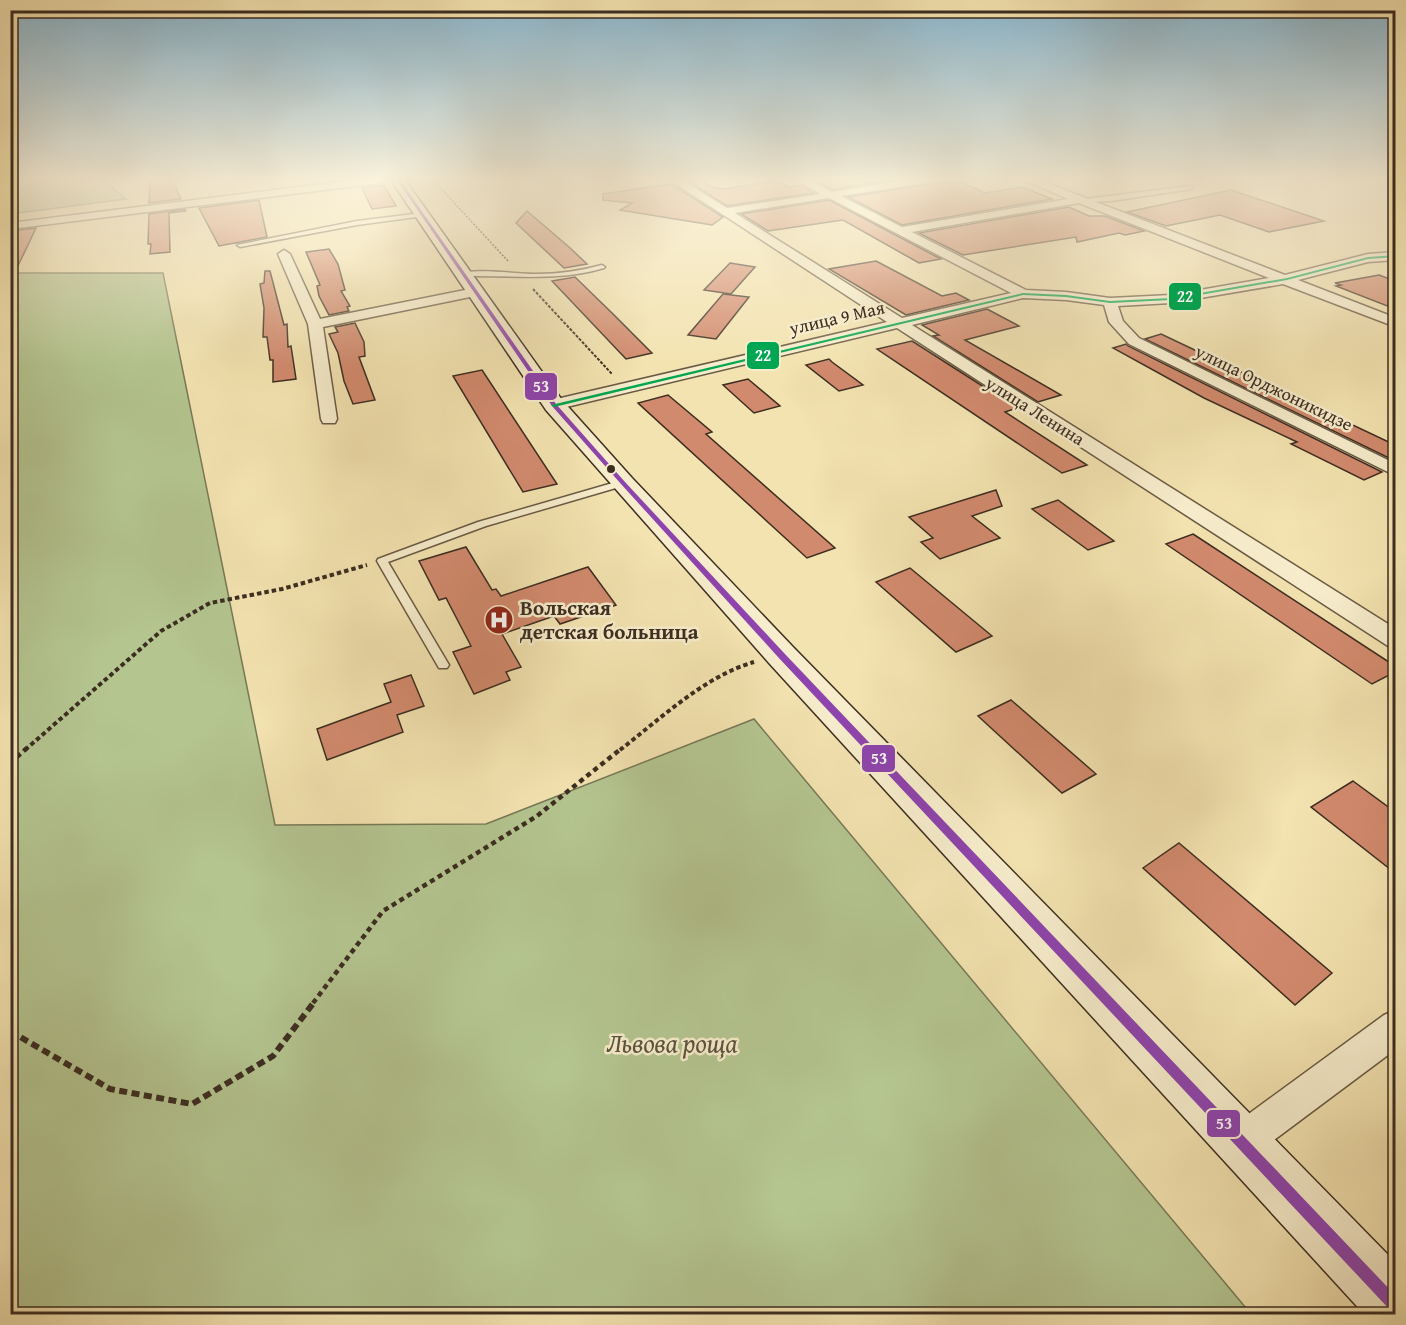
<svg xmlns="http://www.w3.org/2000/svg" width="1406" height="1325" font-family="'Gentium Book Plus',serif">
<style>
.green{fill:#b4c590;stroke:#787958;stroke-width:1.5}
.building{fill:#d28a6e;stroke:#3c2d21;stroke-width:1.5}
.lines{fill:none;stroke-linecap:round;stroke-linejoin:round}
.service-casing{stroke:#6a5a45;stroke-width:3}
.minor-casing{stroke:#6a5a45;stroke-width:3}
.secondary-casing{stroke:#3c2d21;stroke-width:3}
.path-far4{stroke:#3c2d21;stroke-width:1.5;stroke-dasharray:2 1.5;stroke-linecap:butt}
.path-far3{stroke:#3c2d21;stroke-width:2;stroke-dasharray:3 1.5;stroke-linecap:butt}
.path-far2{stroke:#3c2d21;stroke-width:4;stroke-dasharray:4.5 3;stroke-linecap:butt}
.path-far1{stroke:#3c2d21;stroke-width:4.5;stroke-dasharray:5 4;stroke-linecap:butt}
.path{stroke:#3c2d21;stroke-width:6;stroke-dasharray:8 4.5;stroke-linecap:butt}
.service{fill:#f7edcc;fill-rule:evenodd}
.minor{fill:#f7edcc;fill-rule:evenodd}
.secondary{fill:#f7edcc;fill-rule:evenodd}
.bus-1-casing{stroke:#f7edcc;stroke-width:4}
.bus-2-casing{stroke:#f7edcc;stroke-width:4}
.bus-1{fill:#8e44ad;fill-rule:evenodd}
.bus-2{fill:#00a651;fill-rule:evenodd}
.bus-dot{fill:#3c2d21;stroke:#f7edcc;stroke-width:2}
.labels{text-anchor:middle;stroke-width:5;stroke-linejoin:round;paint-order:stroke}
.far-street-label{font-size:18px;fill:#3c2d21;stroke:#f7edcc}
.poi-label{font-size:21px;font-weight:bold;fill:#3c2d21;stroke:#f7edcc;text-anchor:start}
.near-park-label{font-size:26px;font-style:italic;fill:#5a533d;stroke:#f7edcc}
.line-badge{stroke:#f7edcc;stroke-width:2}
.badge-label{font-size:16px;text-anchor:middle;font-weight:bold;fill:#fff}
</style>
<rect width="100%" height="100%" fill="#f3e3b0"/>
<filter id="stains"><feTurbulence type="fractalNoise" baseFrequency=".00333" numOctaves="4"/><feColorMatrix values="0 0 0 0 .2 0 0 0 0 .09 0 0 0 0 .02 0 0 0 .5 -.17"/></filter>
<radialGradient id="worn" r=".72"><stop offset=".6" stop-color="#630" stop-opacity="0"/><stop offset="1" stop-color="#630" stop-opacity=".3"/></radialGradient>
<g class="green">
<path d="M11,180H103L126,199L11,214Z"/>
<path d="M11,273H163L275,825L486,824L754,719L1251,1314H11Z"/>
</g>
<g class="building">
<path d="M150,180H172L181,199L149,203Z"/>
<path d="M701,180L712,187L722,189L776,181L789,187L801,185L813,193L727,206L688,181Z"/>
<path d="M834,180H879L882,181L832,190L819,183Z"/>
<path d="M957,180L985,193L1022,187L1052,199L902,225L848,197Z"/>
<path d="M671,184L723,217L712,225L620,210L632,203L603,200V194Z"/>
<path d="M384,185L396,206L372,209L362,188Z"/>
<path d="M1231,190L1324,221L1269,232L1220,215L1166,226L1127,212Z"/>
<path d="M259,200L267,237L219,246L199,208Z"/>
<path d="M829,200L941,259L919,263L843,220L768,231L741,214Z"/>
<path d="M1069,207L1089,216H1105L1144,231L1125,235L1119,233L1077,242L1076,237L963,255L919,233Z"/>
<path d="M185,209L186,211L169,213L170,252L150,254L151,244H148L149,214Z"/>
<path d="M527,211L569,247L587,264L564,268L516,223Z"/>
<path d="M36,228L28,245L10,282V231Z"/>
<path d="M329,249L338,264L345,290L341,291L350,306L347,307L349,311L329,315L319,296L317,286L320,285L306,252Z"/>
<path d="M876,261L942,296L956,293L969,300L906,315L829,269Z"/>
<path d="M730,263L755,267L731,294L704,290Z"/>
<path d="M265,271H270L284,325L287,324L288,347L291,346L296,379L273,382V360H270L267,337H263L264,308L260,284L264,283Z"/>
<path d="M1379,275L1395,281V309L1336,286L1341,285L1335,283Z"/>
<path d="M575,277L612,313L652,353L626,359L552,281Z"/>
<path d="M723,294L749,297L716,339L688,335Z"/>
<path d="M987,309L1019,326L965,340L1061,395L1038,402L933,336L939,335L922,325Z"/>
<path d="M355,323L364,342L365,356L359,357L375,400L353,404L344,381L338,353L329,334L338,332L335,327Z"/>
<path d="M1161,334L1395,445V461L1145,339Z"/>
<path d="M912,341L1017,408L1005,412L1087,465L1062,473L877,349Z"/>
<path d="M1126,344L1128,346L1382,472L1364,480L1291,444L1297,442L1204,398L1113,348Z"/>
<path d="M829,359L832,362L863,385L839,391L806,365Z"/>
<path d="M482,370L557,484L523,492L453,376Z"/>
<path d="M748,379L780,406L754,413L723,385Z"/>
<path d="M668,395L712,432L706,434L835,548L807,558L638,403Z"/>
<path d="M996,490L1002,506L972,516L1000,538L940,559L921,542L933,538L909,517Z"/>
<path d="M1058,500L1114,541L1088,550L1032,509Z"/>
<path d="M1193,534L1395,666V672L1372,684L1166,544Z"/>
<path d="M466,547L492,590L496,589L501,596L588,567L616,605L560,624L554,616L502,634L521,667L506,672L510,680L474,694L453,652L471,646L446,598L439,600L419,561Z"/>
<path d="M910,568L992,636L956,652L876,582Z"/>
<path d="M411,675L424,706L397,715L403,732L327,760L317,729L391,702L384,684Z"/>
<path d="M1011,700L1096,774L1062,793L978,716Z"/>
<path d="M1353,781L1395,812V873L1311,807Z"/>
<path d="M1179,843L1332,973L1295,1005L1143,868Z"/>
</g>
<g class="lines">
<g class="service-casing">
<g id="service">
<path d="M1190,186L1192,189L1111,201L1080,202L1077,200Z"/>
<path d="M422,213L424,216L357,225L240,247L237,245L357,221Z"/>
<path d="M602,265L605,267L604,268C557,282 511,275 463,276L460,274C473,268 518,274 536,274C559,274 580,271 602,265Z"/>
<path d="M623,480L628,483L626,485L486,526L388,562L449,665L447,668H439L377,561L378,559L478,522Z"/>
</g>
</g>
<g class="minor-casing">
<g id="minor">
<path d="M354,180H385L380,183L10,229V223Z"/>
<path d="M670,180H682L727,208L820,194L796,180H809L832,192L905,180H930L925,183L841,196L902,227L1068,199L1024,180H1039L1285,275L1368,254L1396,252V260L1368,262L1298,280L1396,318V327L1283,284L1171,303L1118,306L1123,321L1139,338L1396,464V476L1129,344L1109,322L1104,305L1066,300L1023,298L912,325L1396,629V648L1388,646L897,328L554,410L548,409L546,405L548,401L887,322ZM829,198L1011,293L902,318L735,213ZM1079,203L1269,278L1171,295L1110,298L1066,292L1026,290L912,232Z"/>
<path d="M284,250L290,254L320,319L475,288L482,292L475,296L323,327L337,419L335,423H323L321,419L308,324L278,254Z"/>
<path d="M1396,1010V1049L1254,1155L1241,1161L1228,1155L1222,1142L1228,1129L1384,1015Z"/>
</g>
</g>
<g class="secondary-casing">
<path id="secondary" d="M391,180H405L562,400L632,478L793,647L1396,1263V1314H1364L769,663L546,410Z"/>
</g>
<path class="path-far4" d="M433,180L508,261"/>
<path class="path-far3" d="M533,289L612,374"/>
<g class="path-far2">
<path d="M25,750L161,631L210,603L282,589L367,565"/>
<path d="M620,750C660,719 705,676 754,662"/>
</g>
<g class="path-far1">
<path d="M10,763L27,748"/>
<path d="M313,1003L383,911L537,816L622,748"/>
</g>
<path class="path" d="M10,1031L110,1089L192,1104L273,1056L315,1001"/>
<use href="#service" class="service"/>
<use href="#minor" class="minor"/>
<use href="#secondary" class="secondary"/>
<g class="bus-1-casing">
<path id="bus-1" d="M397,180H400L556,404L625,482L784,653L1396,1296V1312L1391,1311L778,657L621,484L552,406Z"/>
</g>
<g class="bus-2-casing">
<path id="bus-2" d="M1396,255V257L1368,259L1287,280L1171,300L1110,303L1066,297L1023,295L554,407L551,405L1023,293L1066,295L1110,301L1171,298L1287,278L1368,257Z"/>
</g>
<use href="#bus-1" class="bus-1"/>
<use href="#bus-2" class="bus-2"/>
</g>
<linearGradient id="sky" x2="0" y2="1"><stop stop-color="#89b8d2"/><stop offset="0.49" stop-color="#faf2db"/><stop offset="1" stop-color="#faf2db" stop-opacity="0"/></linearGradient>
<rect width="1406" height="366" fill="url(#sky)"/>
<defs>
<g id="hospital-disc" transform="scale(1.5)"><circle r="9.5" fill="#8f2418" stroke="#f7edcc"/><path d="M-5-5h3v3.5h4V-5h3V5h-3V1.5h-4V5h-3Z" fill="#fff"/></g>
</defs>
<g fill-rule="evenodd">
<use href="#hospital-disc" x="499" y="620"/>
</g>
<circle class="bus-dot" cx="611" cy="469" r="5"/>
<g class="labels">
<g class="far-street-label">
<text transform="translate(837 318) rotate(-13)" y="6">улица 9 Мая</text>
<text transform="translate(1274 388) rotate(26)" y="6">улица Орджоникидзе</text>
<text transform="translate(1035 411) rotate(32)" y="6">улица Ленина</text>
</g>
<g class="poi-label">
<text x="520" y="615">Вольская<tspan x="520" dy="24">детская больница</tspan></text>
</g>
<g class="near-park-label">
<text x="672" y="1052">Львова роща</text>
</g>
</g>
<g class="line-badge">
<rect x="1168" y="282" width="34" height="29" rx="6" fill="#00a651"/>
<rect x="746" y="341" width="34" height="29" rx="6" fill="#00a651"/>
<rect x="524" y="372" width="34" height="29" rx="6" fill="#8e44ad"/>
<rect x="861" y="744" width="35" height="29" rx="6" fill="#8e44ad"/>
<rect x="1206" y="1109" width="35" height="29" rx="6" fill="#8e44ad"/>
</g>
<g class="badge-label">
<text x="1185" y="302">22</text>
<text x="763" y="361">22</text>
<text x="541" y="392">53</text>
<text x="879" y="764">53</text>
<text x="1224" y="1129">53</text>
</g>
<rect width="1406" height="1325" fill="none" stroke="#f3e3b0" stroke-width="36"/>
<rect x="12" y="12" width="1382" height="1301" fill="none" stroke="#3c2d21" stroke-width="3"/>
<rect x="18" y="18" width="1370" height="1289" fill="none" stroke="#3c2d21" stroke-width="1.5"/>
<rect width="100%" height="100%" filter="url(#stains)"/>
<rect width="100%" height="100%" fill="url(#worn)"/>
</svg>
